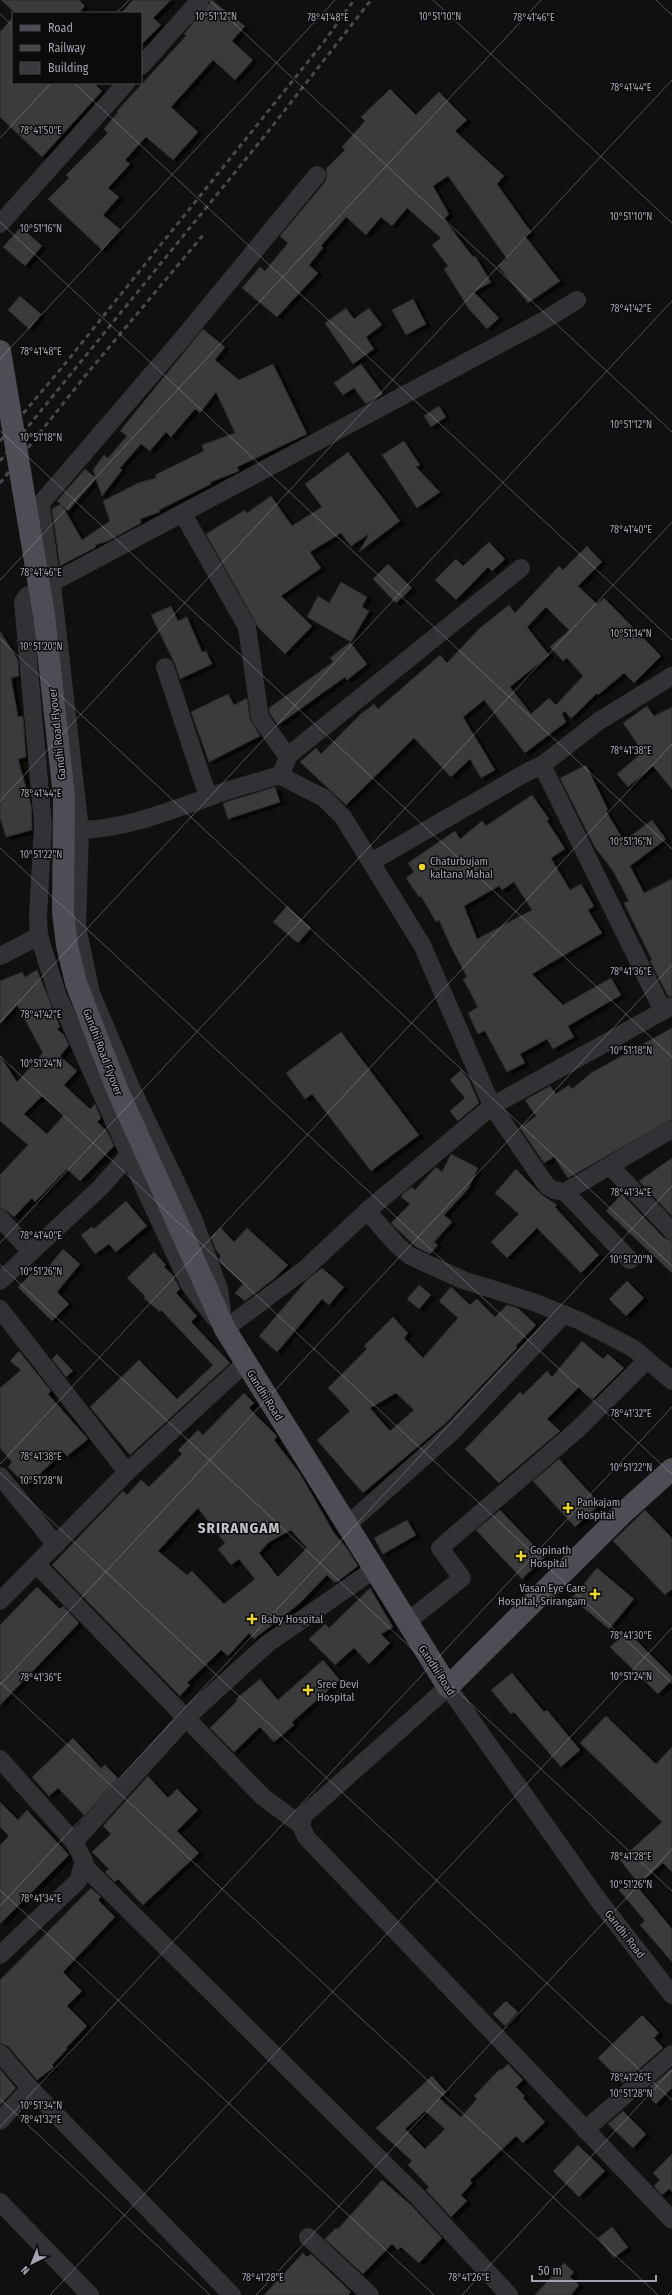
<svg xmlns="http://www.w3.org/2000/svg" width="672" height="2295" font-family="'Fira Sans Condensed',sans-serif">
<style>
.building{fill:#3a3a3e;stroke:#2b2a2d;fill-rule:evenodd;filter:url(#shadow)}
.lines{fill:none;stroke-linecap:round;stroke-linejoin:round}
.minor{stroke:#313136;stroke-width:18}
.major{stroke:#4d4d55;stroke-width:22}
.rail{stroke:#48484f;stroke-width:3;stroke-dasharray:5 4;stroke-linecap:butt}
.major-bridge{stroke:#4d4d55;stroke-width:22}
.ticks{fill:none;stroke:#a2a3b2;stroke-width:1;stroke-opacity:0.45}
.poi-dot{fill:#ebd62e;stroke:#0b0b0c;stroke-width:1.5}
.labels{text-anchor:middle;stroke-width:3;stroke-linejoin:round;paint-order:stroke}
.street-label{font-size:11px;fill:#a2a3b2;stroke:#0b0b0c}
.poi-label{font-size:11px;fill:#a2a3b2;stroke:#0b0b0c;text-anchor:start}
.district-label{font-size:15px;font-weight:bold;letter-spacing:1px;fill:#c2c3ce;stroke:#0b0b0c}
.ticks-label{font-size:10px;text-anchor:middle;fill:#a2a3b2;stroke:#0b0b0c;stroke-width:3;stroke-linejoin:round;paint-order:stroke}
</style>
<defs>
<filter id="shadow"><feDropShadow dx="4.5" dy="2.5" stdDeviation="0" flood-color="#0009"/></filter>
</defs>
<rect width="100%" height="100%" fill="#101011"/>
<g class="building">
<path d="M1,0H79L85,6L79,13H15Z"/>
<path d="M133,0H171L153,18L161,25L141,45V13H121Z"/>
<path d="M212,0L245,26L232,41L253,60L235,80L213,60L171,107L198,132L173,160L146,137L125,160L130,164L108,188L119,197L103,215L120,229L102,250L48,199L69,178L66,175L108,133L104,129L118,112L117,111L186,36L184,34Z"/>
<path d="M13,17V83H94L102,91L42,157L0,117V32Z"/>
<path d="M390,89L416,115L439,92L467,120L455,131L504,176L497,184L531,232L525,236L560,281L528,303L498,266L507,259L448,176L433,186L449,214L444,219L473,257L475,256L491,282L474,292L499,318L487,329L469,309L444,269L448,266L432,245L441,238L407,208L392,226L381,217L366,235L346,217L321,246L323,248L309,265L318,273L277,317L242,288L260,267L265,271L288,243L280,236L325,182L327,176L326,169L345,150L342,147L365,121L361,117Z"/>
<path d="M21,227L42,246L25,266L3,247Z"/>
<path d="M20,296L41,314L29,329L8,310Z"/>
<path d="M413,299L426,324L406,335L392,310Z"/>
<path d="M346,308L354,319L369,308L382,325L366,337L374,349L353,364L325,323Z"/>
<path d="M203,329L225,347L215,360L239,380L273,364L307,434L237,467L239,471L211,482V484L159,510L160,512L140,519L141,523L108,541L95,545L96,547L60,566L52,509L61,504L57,501L85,469L96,478L93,470L104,455L108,458L127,436L120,431ZM216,392L235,433L202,445L204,451L155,475L156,478L138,483L103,501L110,521L82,540L62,505L68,511L96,479L102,496L122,470L120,468L141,444L150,451L166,432L171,437L195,409L200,413Z"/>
<path d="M361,364L383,394L366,404L354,388L343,395L334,383Z"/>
<path d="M439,406L446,417L431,427L424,416Z"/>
<path d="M404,441L420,465L416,467L440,492L417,508L382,455Z"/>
<path d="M348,452L400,521L359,552L369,534L351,546L341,533L310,552L321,568L281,596L312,626L285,654L258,627L206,534L245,510L247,513L271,496L292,526L322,507L305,484Z"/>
<path d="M489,542L505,559L492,571L488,567L456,600L435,580L456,559L463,566Z"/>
<path d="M587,546L602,562L578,586L597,604L604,598L661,656L634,683L624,673L598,695L597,693L573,717L570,718L565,711L562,713L566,722L525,753L484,700L463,717L495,770L481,778L470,759L451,777L414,738L346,805L300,762L316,748L321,754L361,714L374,704L378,709L440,655L447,663L480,628L509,605L515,613L559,566L563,570ZM546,607L569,630L550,647L563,661L567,658L583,676L556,705L549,698L531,714L510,687L549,655L527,627Z"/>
<path d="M388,564L412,588L396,603L373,579Z"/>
<path d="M341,582L367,597L362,607L369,611L351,642L307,617L318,596L329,603Z"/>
<path d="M171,606L178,621L187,617L202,652L206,651L212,664L180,679L175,664L151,615Z"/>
<path d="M0,631L18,660L19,676L11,678L18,717L23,716L26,757L18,759L31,805L32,825V830L6,837L0,818Z"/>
<path d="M350,642L367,664L347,680L345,677L278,725L270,714L269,708L333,662L330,658Z"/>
<path d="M228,694L234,705L247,698L250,720L260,736L209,762L191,712Z"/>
<path d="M647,706L654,716L672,707V789L653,766L628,787L617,774L643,752L623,723Z"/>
<path d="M586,765L608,810L606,811L624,841L652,820L666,839L630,866L644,893L672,879V996H668L650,961L652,960L624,903L629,901L613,871L594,846L560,778Z"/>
<path d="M275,787L280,802L228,819L223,803Z"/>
<path d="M532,795L549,819L547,821L565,849L551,858L570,890L581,884L594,906L588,910L602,933L532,974L563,1005L611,978L621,995L568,1026L574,1037L553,1049L547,1039L520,1054L525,1063L507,1072L485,1031L478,1034L468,1013L478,1007L463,979L467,977L451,947L439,920L436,922L421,896L419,897L406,878L414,872L408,863L455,831L460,839L482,821L486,826ZM514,882L532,910L477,939L464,906L499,886L502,890Z"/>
<path d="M287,906L311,928L298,943L273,922Z"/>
<path d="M37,970L60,1027L57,1029L64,1035L69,1045L60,1056L77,1071L64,1085L90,1109L95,1104L101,1118L97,1122L107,1131L114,1146L80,1181L67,1169L35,1202L32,1198L14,1217L7,1211L0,1208V1175L28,1145L0,1121V1056L17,1082L43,1053L17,1005L0,1024V981L22,972L25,977ZM42,1096L64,1115L47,1134L24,1114Z"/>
<path d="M672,1028V1119L568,1178L554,1157L544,1163L520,1128L536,1116L525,1100L550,1086L556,1094L569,1085L572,1089L591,1073Z"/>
<path d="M341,1032L419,1135L371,1171L312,1094L305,1099L286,1073Z"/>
<path d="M461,1070L469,1080L479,1103L458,1121L450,1111L465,1098L450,1080Z"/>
<path d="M451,1154L478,1168L468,1189L444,1215L452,1222L434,1242L438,1245L430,1254L416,1247L391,1223L410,1204L401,1197L404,1193L412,1187L415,1190L436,1167L442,1172Z"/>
<path d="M672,1158V1216L639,1181Z"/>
<path d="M516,1169L542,1195L557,1205L555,1207L599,1255L581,1273L537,1228L507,1258L491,1242L519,1214L495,1193Z"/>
<path d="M622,1194L664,1238L672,1241V1273L606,1211Z"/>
<path d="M126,1201L147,1226L116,1252L109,1244L95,1254L81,1235L92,1227L94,1229Z"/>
<path d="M221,1228L234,1242L247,1228L288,1265L275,1278L245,1301L235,1293L243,1284L221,1263L219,1259L221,1256L216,1250L211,1237Z"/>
<path d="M63,1249L80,1264L57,1292L69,1304L52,1321L18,1287L35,1270L41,1276Z"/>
<path d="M154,1252L166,1265L164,1267L173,1275L180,1289L176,1293L197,1316L191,1322L230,1363L130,1455L90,1407L139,1360L177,1399L213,1365L161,1310L160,1312L144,1298L145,1296L127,1278Z"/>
<path d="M322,1268L344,1287L329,1305L322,1299L277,1352L259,1336L307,1280Z"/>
<path d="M627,1281L644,1298L626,1316L609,1299Z"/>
<path d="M419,1285L431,1295L419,1309L407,1299Z"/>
<path d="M451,1287L470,1305L477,1299L495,1317L507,1305L518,1308L536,1325L516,1346L517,1348L447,1422L363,1493L317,1440L350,1411L328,1388L367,1349L364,1346L393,1317L408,1333L404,1338L423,1358L458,1318L439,1301ZM396,1393L414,1410L390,1431L370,1408Z"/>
<path d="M582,1341L603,1359L608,1354L624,1368L593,1399L579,1387L547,1419L560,1431L499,1483L465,1449L520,1392L523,1395L547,1371L552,1377Z"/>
<path d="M19,1351L51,1391L48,1394L88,1439L67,1456L63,1452L27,1486L8,1467L12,1462L0,1448V1388L21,1370L10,1361Z"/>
<path d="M57,1354L73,1371L66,1377L52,1359Z"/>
<path d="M244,1393L254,1403L249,1408L276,1435L277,1437L274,1440L299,1472L334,1533L346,1547L358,1566L337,1582H334L327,1575L299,1604L254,1639L249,1633L228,1656L221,1650L187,1683L190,1685L180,1696L52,1565L123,1491L127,1495L141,1480L149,1487L182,1454L178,1450L198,1430L203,1435ZM198,1508L225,1543L218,1549L231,1565L239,1559L255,1579L224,1604L192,1571L187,1575L158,1551ZM291,1530L307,1548L278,1577L259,1553L269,1542Z"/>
<path d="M559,1459L600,1504L575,1527L533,1481Z"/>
<path d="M500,1510L545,1557L522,1579L476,1530Z"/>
<path d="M645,1510L672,1538V1589L665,1595L613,1541Z"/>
<path d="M407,1520L416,1535L383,1554L374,1538Z"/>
<path d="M597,1568L634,1599L609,1629L572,1598Z"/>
<path d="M37,1587L60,1609L63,1606L79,1623L0,1705V1625Z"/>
<path d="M370,1588L393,1627L381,1634L390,1643L369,1664L354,1648L335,1665L309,1639L325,1624L329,1628Z"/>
<path d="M627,1631L672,1676V1680L658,1694L610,1647Z"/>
<path d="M323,1660L340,1680L292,1722L294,1725L274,1742L260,1727L234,1752L210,1728L237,1701L236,1699L260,1679L278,1700Z"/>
<path d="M512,1673L544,1712L547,1710L580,1750L561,1767L514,1712L511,1714L491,1690Z"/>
<path d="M606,1716L656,1764L672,1747V1872L663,1863L639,1884L620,1860L662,1822L580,1743Z"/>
<path d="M73,1738L101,1768L105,1765L118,1778L84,1815L58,1788L49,1796L32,1777Z"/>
<path d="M148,1776L168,1798L177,1789L198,1810L177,1831L199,1853L143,1905L118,1879L115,1882L105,1872L109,1869L92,1852L111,1834L103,1826Z"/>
<path d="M0,1802L18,1820L27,1810L69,1855L0,1924V1845L9,1836L0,1827Z"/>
<path d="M632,1880L672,1929V1962L640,1925L645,1921L619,1890Z"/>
<path d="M91,1888L101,1897L98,1900L115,1917L63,1972L82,1991L67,2006L87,2026L66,2048L67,2049L52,2065L54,2067L37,2080L8,2046L0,2043V1980Z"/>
<path d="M506,2001L518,2012L505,2026L493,2014Z"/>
<path d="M642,2015L659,2033L654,2038L663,2048L623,2083L598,2058Z"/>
<path d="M508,2064L523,2080L516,2087L525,2096L523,2098L545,2122L523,2143L516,2136L470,2180L472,2183L461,2195L467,2201L451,2217L426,2190L429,2187L408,2165L412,2161L376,2128L432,2076L446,2092L439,2098L461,2117L477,2099L474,2096L500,2069L502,2070ZM425,2111L445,2129L425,2149L405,2129Z"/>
<path d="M672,2068V2088L656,2104L644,2092Z"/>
<path d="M0,2069L16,2088L0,2105Z"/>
<path d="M623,2111L646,2134L633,2148L608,2124Z"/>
<path d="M578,2145L605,2171L579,2197L553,2171Z"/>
<path d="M672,2154V2192L669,2189L662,2195L654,2186L660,2180L653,2173Z"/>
<path d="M382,2180L411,2205L442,2238L419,2263L401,2247L398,2250L392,2244L363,2274L325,2239L336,2228L338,2229Z"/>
<path d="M612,2227L628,2247L614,2258L598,2238Z"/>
<path d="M303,2253L307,2257L311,2254L351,2292L348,2295H264Z"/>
<path d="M564,2263L574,2272L570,2277L579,2285L571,2295H535Z"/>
</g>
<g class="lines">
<g class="minor">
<path d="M141,66L200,0"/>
<path d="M0,224L126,83"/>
<path d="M183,514L247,627L260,718L288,757"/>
<path d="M165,667L208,797"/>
<path d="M542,765L599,721L672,676"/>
<path d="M280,776L289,755L521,568"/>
<path d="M80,830C126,829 169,811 212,796C233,788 255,783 276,776L283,777L324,798L343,817L422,945L492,1106L547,1186L554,1190L565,1192L672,1129"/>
<path d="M371,862L527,772L542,765L663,1011"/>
<path d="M0,956L39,936"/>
<path d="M610,1166L672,1231"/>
<path d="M565,1192L630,1260"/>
<path d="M367,1211L397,1245L410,1256L463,1280L536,1303L580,1321L633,1348L672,1381"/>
<path d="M0,1218L31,1252"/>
<path d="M0,1281L100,1188L129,1155"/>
<path d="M0,1309L127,1472"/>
<path d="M222,1311L219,1289L193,1218L130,1085L91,993L77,926L80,830L52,584L41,506L43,501L182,339L317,175"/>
<path d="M215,1318L189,1284L129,1155L57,994L39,936L38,916L43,825L23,602L27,596L543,321L577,300"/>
<path d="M225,1329L305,1269L367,1211L492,1106L672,1006"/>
<path d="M0,1476L56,1545"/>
<path d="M346,1526L454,1430L564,1314"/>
<path d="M36,1564L263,1797L301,1825"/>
<path d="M0,1601L127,1472L245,1363"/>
<path d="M407,1622L462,1578L440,1548L578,1429L647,1360"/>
<path d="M0,1759L74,1842L84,1861L78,1881L0,1955"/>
<path d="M74,1842L187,1717L267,1644L373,1570"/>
<path d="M83,1865L417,2196L509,2295"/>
<path d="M672,1995L599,1901L448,1687L304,1815L301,1825L306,1837L672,2220"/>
<path d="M0,2053L30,2088L232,2295"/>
<path d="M0,2121L30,2088"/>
<path d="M585,2130L672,2054"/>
<path d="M0,2202L90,2295"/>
<path d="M308,2237L370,2295"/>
</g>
<path class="major" d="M117,1089L225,1329L448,1687L623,1513L672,1469"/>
<g class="rail">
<path d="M0,441L64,365L323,43L354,0"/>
<path d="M0,461L267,133L371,0"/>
<path d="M0,483L85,376L204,234"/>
</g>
<path class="major-bridge" d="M0,351L44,615L64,796L63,912L67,945L76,983L117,1089"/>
</g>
<path class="ticks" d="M209,0L672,432M433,0L672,223M656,0L672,15M116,13L129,0M0,14L13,26M74,83L672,640M0,138L51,83M0,222L672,849M0,359L335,0M0,431L672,1057M0,580L541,0M0,639L672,1266M0,801L672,80M0,848L672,1474M0,1022L672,301M0,1056L672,1683M0,1243L672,522M0,1265L672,1891M0,1464L672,744M0,1473L672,2100M0,1682L658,2295M0,1685L672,965M0,1890L434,2295M0,1906L672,1186M0,2099L210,2295M0,2127L672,1407M50,2295L672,1628M256,2295L672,1849M462,2295L672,2070M668,2295L672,2291"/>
<g class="poi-dot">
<circle cx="422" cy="867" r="4"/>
<path d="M566 1502h4v4h4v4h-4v4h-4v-4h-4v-4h4z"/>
<path d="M519 1550h4v4h4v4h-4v4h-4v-4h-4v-4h4z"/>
<path d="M593 1588h4v4h4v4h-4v4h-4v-4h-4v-4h4z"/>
<path d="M250 1613h4v4h4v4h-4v4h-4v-4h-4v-4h4z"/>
<path d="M306 1684h4v4h4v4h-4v4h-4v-4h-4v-4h4z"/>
</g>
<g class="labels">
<g class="street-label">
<text transform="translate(57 734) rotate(-96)" y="4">Gandhi Road Flyover</text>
<text transform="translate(103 1052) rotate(69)" y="4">Gandhi Road Flyover</text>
<text transform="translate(265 1395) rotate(58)" y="4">Gandhi Road</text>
<text transform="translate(437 1670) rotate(57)" y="4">Gandhi Road</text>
<text transform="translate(625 1934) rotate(52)" y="4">Gandhi Road</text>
</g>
<g class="poi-label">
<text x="430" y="865">Chaturbujam<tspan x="430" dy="13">kaltana Mahal</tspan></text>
<text x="577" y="1506">Pankajam<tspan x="577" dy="13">Hospital</tspan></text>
<text x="530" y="1554">Gopinath<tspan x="530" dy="13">Hospital</tspan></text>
<text x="586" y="1592" text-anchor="end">Vasan Eye Care<tspan x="586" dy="13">Hospital, Srirangam</tspan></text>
<text x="261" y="1623">Baby Hospital</text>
<text x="317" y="1688">Sree Devi<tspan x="317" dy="13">Hospital</tspan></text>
</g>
<g class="district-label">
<text x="239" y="1533">SRIRANGAM</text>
</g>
</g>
<g class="ticks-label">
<text x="216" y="20">10°51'12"N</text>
<text x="440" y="20">10°51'10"N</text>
<text x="328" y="21">78°41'48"E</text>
<text x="534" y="21">78°41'46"E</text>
<text x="631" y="91">78°41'44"E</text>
<text x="41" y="134">78°41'50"E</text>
<text x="631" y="220">10°51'10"N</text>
<text x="41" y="232">10°51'16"N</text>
<text x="631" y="312">78°41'42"E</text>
<text x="41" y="355">78°41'48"E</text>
<text x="631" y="428">10°51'12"N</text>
<text x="41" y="441">10°51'18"N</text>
<text x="631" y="533">78°41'40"E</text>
<text x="41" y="576">78°41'46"E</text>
<text x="631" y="637">10°51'14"N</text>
<text x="41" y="650">10°51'20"N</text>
<text x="631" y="754">78°41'38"E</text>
<text x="41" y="797">78°41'44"E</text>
<text x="631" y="845">10°51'16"N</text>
<text x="41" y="858">10°51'22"N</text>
<text x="631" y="975">78°41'36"E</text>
<text x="41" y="1018">78°41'42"E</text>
<text x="631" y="1054">10°51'18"N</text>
<text x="41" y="1067">10°51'24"N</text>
<text x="631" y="1196">78°41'34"E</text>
<text x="41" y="1239">78°41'40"E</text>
<text x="631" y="1263">10°51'20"N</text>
<text x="41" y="1275">10°51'26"N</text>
<text x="631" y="1417">78°41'32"E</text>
<text x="41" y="1460">78°41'38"E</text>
<text x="631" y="1471">10°51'22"N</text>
<text x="41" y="1484">10°51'28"N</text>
<text x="631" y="1639">78°41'30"E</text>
<text x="631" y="1680">10°51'24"N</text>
<text x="41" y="1681">78°41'36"E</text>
<text x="631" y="1860">78°41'28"E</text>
<text x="631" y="1888">10°51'26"N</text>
<text x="41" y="1902">78°41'34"E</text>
<text x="631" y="2081">78°41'26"E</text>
<text x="631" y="2097">10°51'28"N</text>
<text x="41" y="2109">10°51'34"N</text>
<text x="41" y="2123">78°41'32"E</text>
<text x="263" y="2281">78°41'28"E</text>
<text x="469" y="2281">78°41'26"E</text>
</g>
<rect x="12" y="12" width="130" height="72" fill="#0b0b0c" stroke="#47484e"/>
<rect x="20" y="25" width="20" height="6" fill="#4d4d55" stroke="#47484e"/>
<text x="48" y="32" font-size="12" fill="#a2a3b2">Road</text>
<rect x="20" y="45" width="20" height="6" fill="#48484f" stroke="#47484e"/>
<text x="48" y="52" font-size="12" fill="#a2a3b2">Railway</text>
<rect x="20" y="62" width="20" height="12" fill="#3a3a3e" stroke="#47484e"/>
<text x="48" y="72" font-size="12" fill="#a2a3b2">Building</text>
<g transform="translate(32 2263) rotate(223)" stroke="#0b0b0c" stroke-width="3" paint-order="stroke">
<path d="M0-3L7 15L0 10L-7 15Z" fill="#a2a3b2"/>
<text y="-6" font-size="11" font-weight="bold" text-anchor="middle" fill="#a2a3b2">N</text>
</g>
<path d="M532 2275v6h124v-6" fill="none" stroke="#a2a3b2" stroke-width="2"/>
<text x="538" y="2275" font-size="12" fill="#a2a3b2" stroke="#0b0b0c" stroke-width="3" paint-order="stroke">50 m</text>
</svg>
